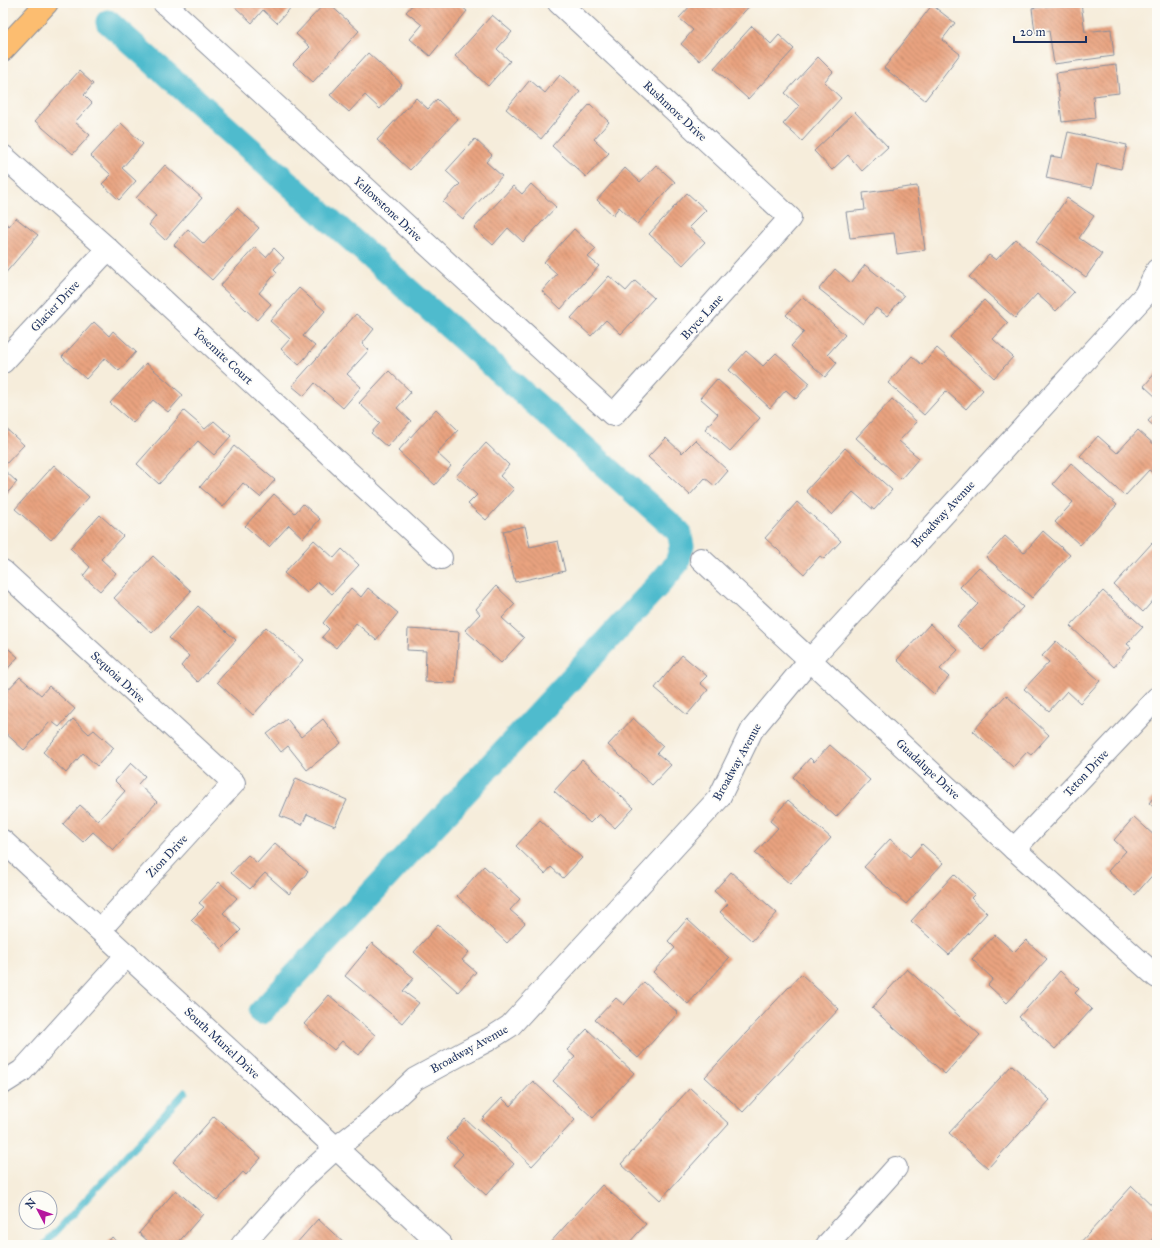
<svg xmlns="http://www.w3.org/2000/svg" width="1160" height="1248" font-family="'IM FELL Great Primer',serif">
<style>
.lines{fill:none;stroke-linecap:round;stroke-linejoin:round}
.stream{stroke:#50bbcd;stroke-width:7}
.canal{stroke:#50bbcd;stroke-width:25}
.building{fill:url(#building-back-hatch)}
.minor-casing{stroke:#888e9c;stroke-width:24}
.major-casing{stroke:#888e9c;stroke-width:24}
.minor{stroke:#fff;stroke-width:22}
.major{stroke:#fcbd6f;stroke-width:22}
.labels{text-anchor:middle;stroke-width:3.5;stroke-linejoin:round;paint-order:stroke}
.street-label{font-size:12px;fill:#1b2f5e;stroke:#fdfcf7}
</style>
<defs>
<pattern id="building-back-hatch" width="6" height="6" patternUnits="userSpaceOnUse"><rect width="6" height="6" fill="#e9a37f"/><path d="M-1 5l2 2M0 0l6 6M5-1l2 2" fill="none" stroke="#bc856b"/></pattern>
</defs>
<rect width="100%" height="100%" fill="#fdfcf7"/>
<filter id="ink" filterUnits="userSpaceOnUse"><feTurbulence type="fractalNoise" baseFrequency=".025" numOctaves="2"/><feDisplacementMap in="SourceGraphic" scale="8" xChannelSelector="R" yChannelSelector="G"/><feConvolveMatrix kernelMatrix="1 2 1 2 8 2 1 2 1" color-interpolation-filters="sRGB"/></filter>
<filter id="wash" filterUnits="userSpaceOnUse"><feTurbulence type="fractalNoise" baseFrequency=".012" numOctaves="4" result="noise"/><feDisplacementMap in="SourceGraphic" scale="16" xChannelSelector="R" yChannelSelector="G"/><feGaussianBlur stdDeviation="0.9" result="paint"/><feColorMatrix in="noise" values="0 0 0 0 0 0 0 0 0 0 0 0 0 0 0 0 0 1.4 0 .05"/><feComposite in="paint" operator="in"/></filter>
<g filter="url(#wash)">
<rect width="100%" height="100%" fill="#f6eddb"/>
<g class="lines">
<path class="stream" d="M44,1245L185,1092"/>
<path class="canal" d="M108,22L679,532L682,546L677,563L661,582L261,1012"/>
</g>
<g id="blocks">
<g class="building">
<path d="M235,3H295L277,23L263,10L252,23L233,5Z"/>
<path d="M325,3H328L359,31L313,82L293,64L310,47L296,34Z"/>
<path d="M414,3H457L467,11L430,56L410,39L422,25L406,12Z"/>
<path d="M693,3H752L700,61L681,44L693,30L679,18Z"/>
<path d="M1073,3H1081L1085,32L1111,29L1114,56L1054,64L1049,31L1035,33L1032,8Z"/>
<path d="M932,5L955,23L942,40L960,54L925,100L884,68Z"/>
<path d="M492,15L512,32L497,49L510,61L488,86L455,56Z"/>
<path d="M752,26L771,44L779,35L794,49L748,99L714,68Z"/>
<path d="M368,53L402,84L380,109L365,95L349,112L330,95Z"/>
<path d="M818,57L833,72L824,82L841,98L802,141L783,124L799,106L785,93Z"/>
<path d="M1116,65L1119,93L1093,96L1095,118L1062,122L1056,73Z"/>
<path d="M79,71L93,84L84,95L92,103L75,122L90,135L73,154L35,121Z"/>
<path d="M560,75L580,92L541,139L506,109L530,80L545,93Z"/>
<path d="M416,98L428,109L437,99L458,119L410,170L377,140Z"/>
<path d="M590,104L609,122L594,139L609,153L586,177L552,146Z"/>
<path d="M855,112L888,147L862,171L848,155L832,170L814,151Z"/>
<path d="M121,123L143,144L122,168L136,181L119,200L102,184L111,175L91,156Z"/>
<path d="M1068,132L1127,145L1121,169L1097,164L1092,188L1046,178L1051,156L1062,158Z"/>
<path d="M475,139L492,155L486,162L502,176L463,219L443,202L460,184L446,171Z"/>
<path d="M165,165L202,198L165,240L149,225L156,216L136,198Z"/>
<path d="M656,165L675,182L637,224L619,207L613,215L597,200L625,168L640,182Z"/>
<path d="M531,184L556,207L523,242L508,228L493,245L474,228L513,186L522,194Z"/>
<path d="M917,186L925,250L897,254L894,233L850,238L846,212L865,210L863,193Z"/>
<path d="M687,193L706,210L689,227L705,242L683,265L649,234Z"/>
<path d="M1067,198L1094,216L1079,238L1102,254L1086,277L1036,242Z"/>
<path d="M237,208L259,228L212,280L174,245L188,229L204,244Z"/>
<path d="M16,218L38,235L3,276V221L9,226Z"/>
<path d="M574,229L596,249L588,257L599,266L561,309L542,291L557,274L544,262Z"/>
<path d="M1016,239L1074,292L1056,311L1037,294L1015,318L969,277L989,255L996,260Z"/>
<path d="M255,247L266,257L274,248L284,258L274,269L277,272L259,293L271,304L257,320L220,286Z"/>
<path d="M865,265L904,296L887,316L876,308L863,324L819,289L835,269L851,283Z"/>
<path d="M609,276L626,291L635,281L654,298L621,334L606,320L591,336L571,318Z"/>
<path d="M299,288L325,311L303,336L315,346L299,365L281,349L290,339L270,321Z"/>
<path d="M803,297L845,335L828,354L837,363L825,377L791,346L804,332L786,315Z"/>
<path d="M984,300L1008,323L993,339L1013,357L994,378L950,337Z"/>
<path d="M356,314L374,329L362,344L369,350L347,374L361,387L343,408L315,383L304,396L292,386Z"/>
<path d="M94,322L109,336L113,331L136,352L119,371L105,358L86,379L62,357Z"/>
<path d="M937,348L983,390L966,409L946,391L924,415L888,383L912,356L922,365Z"/>
<path d="M746,351L763,366L776,353L810,383L796,399L786,390L770,408L729,370Z"/>
<path d="M146,363L183,395L168,412L153,400L133,423L110,403Z"/>
<path d="M389,371L411,392L397,408L411,421L387,447L371,433L380,423L359,403Z"/>
<path d="M1157,371V398L1144,386Z"/>
<path d="M717,379L760,418L730,451L705,429L718,414L700,398Z"/>
<path d="M892,399L917,422L899,441L919,458L901,479L856,438Z"/>
<path d="M436,409L458,430L437,453L451,466L435,485L398,451Z"/>
<path d="M184,411L205,429L214,421L231,436L214,455L198,441L159,484L137,464Z"/>
<path d="M1157,411V429L1148,421Z"/>
<path d="M3,426L24,445L3,467Z"/>
<path d="M1138,430L1157,447V476L1149,470L1125,496L1080,456L1098,436L1117,453Z"/>
<path d="M666,438L682,453L695,440L728,471L715,486L705,478L690,495L648,457Z"/>
<path d="M486,443L509,465L500,476L514,489L486,520L468,504L477,495L456,476Z"/>
<path d="M234,446L275,480L260,497L243,483L223,507L200,487Z"/>
<path d="M845,448L892,490L874,510L853,492L832,515L806,491Z"/>
<path d="M1071,463L1117,505L1080,545L1055,522L1073,502L1053,484Z"/>
<path d="M54,465L89,497L51,540L15,509Z"/>
<path d="M3,469L17,482L3,498Z"/>
<path d="M274,494L295,513L303,504L320,519L303,538L289,525L269,547L245,526Z"/>
<path d="M797,502L841,541L824,559L820,556L804,574L765,538Z"/>
<path d="M100,515L123,536L101,559L116,573L100,591L83,576L90,567L70,548Z"/>
<path d="M525,526L530,547L558,541L565,571L515,582L503,531Z"/>
<path d="M1043,531L1070,555L1032,598L986,557L1005,536L1024,553Z"/>
<path d="M314,540L334,558L342,549L359,565L332,594L318,582L307,593L284,573Z"/>
<path d="M1152,543L1157,547V596L1143,612L1114,585Z"/>
<path d="M153,556L191,591L152,633L114,598Z"/>
<path d="M979,567L1023,607L983,650L957,626L978,604L960,587Z"/>
<path d="M496,586L515,604L502,618L524,638L501,663L465,630L480,614L476,609Z"/>
<path d="M351,588L361,597L368,588L398,613L376,640L356,623L336,648L322,637L329,629L323,623Z"/>
<path d="M1103,591L1143,627L1127,644L1131,647L1114,667L1070,626Z"/>
<path d="M198,606L236,640L198,682L181,666L189,656L169,638Z"/>
<path d="M930,624L958,650L940,669L949,677L934,694L897,660Z"/>
<path d="M266,627L303,660L253,715L217,682Z"/>
<path d="M408,629L459,632L455,683L425,682L426,651L407,650Z"/>
<path d="M1056,641L1100,681L1080,703L1067,691L1049,711L1024,689L1049,662L1042,656Z"/>
<path d="M3,644L18,657L3,674Z"/>
<path d="M682,655L707,676L700,683L708,690L687,715L655,688Z"/>
<path d="M20,677L41,695L49,686L75,709L59,727L51,721L24,750L3,731V695Z"/>
<path d="M1006,695L1049,735L1031,755L1027,752L1013,767L973,731Z"/>
<path d="M633,718L663,746L657,753L671,765L652,785L608,745Z"/>
<path d="M73,719L89,734L94,730L114,748L97,766L83,753L66,773L43,752Z"/>
<path d="M287,719L301,737L323,719L341,743L307,770L288,746L281,752L267,734Z"/>
<path d="M830,745L870,780L836,817L793,777L810,758L814,762Z"/>
<path d="M582,760L634,808L615,828L599,814L590,823L554,791Z"/>
<path d="M131,763L145,776L138,784L157,802L113,850L93,832L83,842L63,824L80,805L98,821L125,791L115,781Z"/>
<path d="M296,778L347,800L335,826L307,814L302,825L280,816Z"/>
<path d="M1157,793V810L1149,803Z"/>
<path d="M788,800L831,838L790,884L755,853L778,828L770,821Z"/>
<path d="M1134,817L1157,838V870L1135,895L1108,871L1126,851L1114,840Z"/>
<path d="M540,820L582,858L563,878L551,867L545,874L516,846Z"/>
<path d="M890,839L910,857L922,844L943,863L906,904L864,867Z"/>
<path d="M275,843L308,872L289,894L265,873L250,889L231,873L248,855L257,863Z"/>
<path d="M484,866L520,899L510,910L525,923L507,943L457,896Z"/>
<path d="M731,872L777,913L752,941L720,912L728,904L714,891Z"/>
<path d="M954,874L975,894L971,898L987,913L949,955L911,921Z"/>
<path d="M219,882L237,898L223,913L241,930L222,949L191,920L204,907L199,903Z"/>
<path d="M687,919L729,958L688,1004L653,972L675,948L668,941Z"/>
<path d="M438,925L469,952L462,960L476,972L458,992L414,952Z"/>
<path d="M995,935L1014,952L1026,940L1047,959L1007,1003L988,985L993,979L972,959Z"/>
<path d="M372,943L414,978L403,991L419,1003L402,1023L345,976Z"/>
<path d="M907,969L980,1035L945,1074L872,1008Z"/>
<path d="M1060,971L1079,989L1075,993L1092,1009L1055,1049L1019,1017Z"/>
<path d="M801,974L839,1009L743,1112L705,1077Z"/>
<path d="M644,982L678,1013L638,1058L595,1020L616,998L624,1005Z"/>
<path d="M329,995L375,1035L359,1055L342,1041L334,1050L304,1024Z"/>
<path d="M587,1029L634,1073L593,1118L553,1081L575,1057L567,1050Z"/>
<path d="M1012,1065L1050,1100L988,1168L949,1133Z"/>
<path d="M533,1081L575,1120L532,1166L482,1119L502,1098L510,1106Z"/>
<path d="M690,1088L729,1124L660,1200L621,1164Z"/>
<path d="M214,1116L261,1158L246,1175L243,1172L217,1201L173,1162Z"/>
<path d="M465,1119L514,1164L486,1195L453,1165L463,1154L447,1139Z"/>
<path d="M602,1185L646,1224L627,1245H548Z"/>
<path d="M1132,1186L1157,1210V1235L1148,1245H1078Z"/>
<path d="M176,1190L203,1214L176,1245H152L139,1233Z"/>
<path d="M318,1219L346,1245H295Z"/>
<path d="M112,1237L121,1245H105Z"/>
</g>
</g>
</g>
<g filter="url(#ink)">
<use href="#blocks" fill-opacity="0" stroke="#888e9c" stroke-width="1"/>
<g class="lines">
<g class="minor-casing">
<g id="minor">
<path d="M164,3L613,415L790,218L559,3"/>
<path d="M3,156L108,249L441,558"/>
<path d="M3,362L108,249"/>
<path d="M701,559L1014,849L1157,977"/>
<path d="M3,571L234,783L135,891L100,930"/>
<path d="M3,841L441,1245"/>
<path d="M1014,849L1157,698"/>
<path d="M3,1083L22,1071L127,955"/>
<path d="M242,1245L301,1180L336,1148L368,1123L415,1079L463,1053L488,1040L510,1026L719,798L752,730L810,660L1145,295L1157,270"/>
<path d="M827,1245L896,1168"/>
</g>
</g>
<g class="major-casing">
<path id="major" d="M3,50L47,3"/>
</g>
<use href="#minor" class="minor"/>
<use href="#major" class="major"/>
</g>
</g>
<g class="labels">
<g class="street-label">
<text transform="translate(675 111) rotate(43)" y="4">Rushmore Drive</text>
<text transform="translate(388 209) rotate(43)" y="4">Yellowstone Drive</text>
<text transform="translate(55 306) rotate(-47)" y="4">Glacier Drive</text>
<text transform="translate(702 317) rotate(-48)" y="4">Bryce Lane</text>
<text transform="translate(223 356) rotate(43)" y="4">Yosemite Court</text>
<text transform="translate(943 514) rotate(-47)" y="4">Broadway Avenue</text>
<text transform="translate(118 677) rotate(43)" y="4">Sequoia Drive</text>
<text transform="translate(737 762) rotate(-61)" y="4">Broadway Avenue</text>
<text transform="translate(928 769) rotate(43)" y="4">Guadalupe Drive</text>
<text transform="translate(1086 773) rotate(-47)" y="4">Teton Drive</text>
<text transform="translate(167 856) rotate(-47)" y="4">Zion Drive</text>
<text transform="translate(222 1043) rotate(43)" y="4">South Muriel Drive</text>
<text transform="translate(469 1049) rotate(-29)" y="4">Broadway Avenue</text>
</g>
</g>
<rect width="1160" height="1248" fill="none" stroke="#fdfcf7" stroke-width="16"/>
<g transform="translate(38 1210) rotate(311)"><circle r="19" fill="#fdfcf7" stroke="#a3aaba"/>
<path d="M0-3L7 15L0 10L-7 15Z" fill="#b5179e"/>
<text y="-6" font-size="11" font-weight="bold" text-anchor="middle" fill="#1b2f5e">N</text>
</g>
<path d="M1014 36v6h72v-6" fill="none" stroke="#1b2f5e" stroke-width="2"/>
<text x="1020" y="36" font-size="12" fill="#1b2f5e" stroke="#fdfcf7" stroke-width="3" paint-order="stroke">20 m</text>
</svg>
